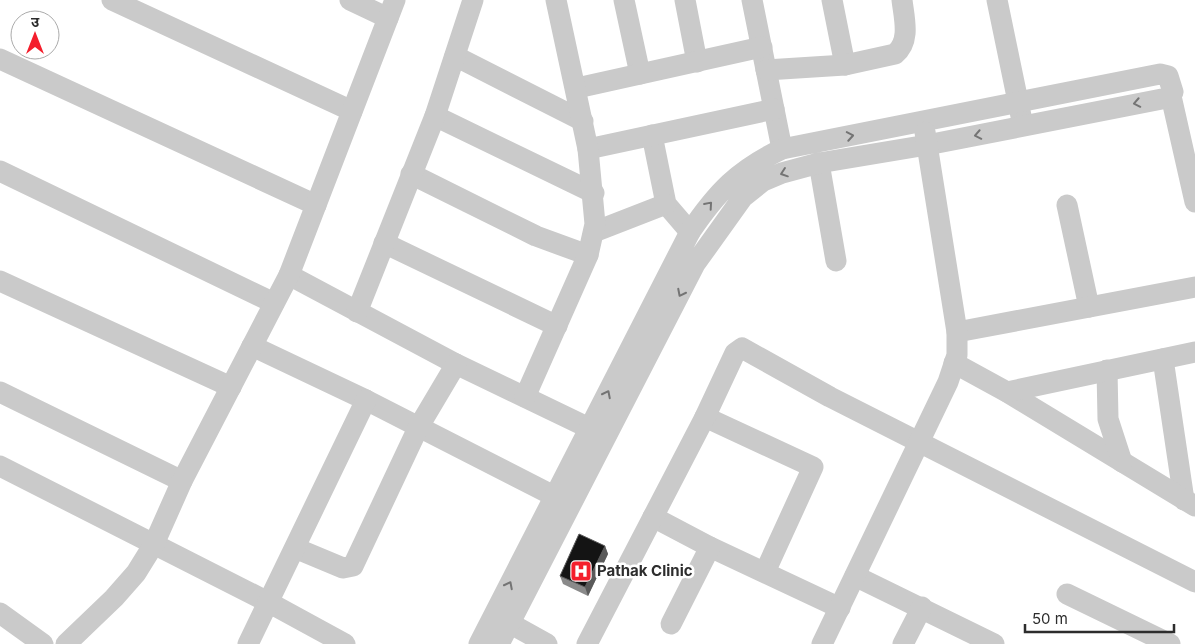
<svg xmlns="http://www.w3.org/2000/svg" width="1195" height="644" font-family="Inter,'Noto Sans Devanagari',sans-serif">
<style>
.lines{fill:none;stroke-linecap:round;stroke-linejoin:round}
.street{stroke:#cacaca;stroke-width:21}
.wall{fill:#8a8a8a}
.shaded-wall{fill:#5a5a5a}
.building{fill:#141414;stroke:#5a5a5a}
.oneway{stroke:#747474}
.labels{text-anchor:middle;stroke-width:5;stroke-linejoin:round;paint-order:stroke}
.poi-label{font-size:15px;font-weight:bold;fill:#2d2d2d;stroke:#fff;text-anchor:start}
</style>
<rect width="100%" height="100%" fill="#fff"/>
<g class="lines">
<g class="street">
<path d="M112,0L352,111"/>
<path d="M350,0L388,18"/>
<path d="M624,0L640,74"/>
<path d="M685,0L697,62"/>
<path d="M752,0L782,149"/>
<path d="M832,0L845,65"/>
<path d="M997,0L1021,116"/>
<path d="M455,56L583,121"/>
<path d="M0,59L316,205"/>
<path d="M766,70L845,65L895,54C911,41 904,18 902,0"/>
<path d="M577,88L762,47"/>
<path d="M1171,96L1195,202"/>
<path d="M435,116L594,193"/>
<path d="M652,135L666,204L690,232"/>
<path d="M588,149L774,109"/>
<path d="M819,163L836,261"/>
<path d="M0,171L274,303"/>
<path d="M411,174L536,236L588,255"/>
<path d="M1067,205L1089,307"/>
<path d="M594,232L666,204"/>
<path d="M384,243L557,326"/>
<path d="M289,275L456,364L589,428"/>
<path d="M0,281L231,387"/>
<path d="M357,312L435,116L473,0"/>
<path d="M957,332L1195,287"/>
<path d="M252,346L366,400L554,496"/>
<path d="M1163,359L1184,500"/>
<path d="M954,363L1007,392L1195,506"/>
<path d="M1107,370L1108,419L1122,462"/>
<path d="M0,392L182,481"/>
<path d="M1007,392L1195,352"/>
<path d="M525,397L588,255L595,224L588,149L556,0"/>
<path d="M705,417L813,467L765,572"/>
<path d="M0,466L268,602L345,644"/>
<path d="M653,517L710,547L840,608"/>
<path d="M295,548L343,568L353,566L418,428L456,364"/>
<path d="M855,576L994,644"/>
<path d="M1067,594L1170,644"/>
<path d="M0,613L43,644"/>
<path d="M497,616L547,644"/>
<path d="M671,624L710,547"/>
<path d="M66,644L114,598L136,573L154,544L182,481L289,275L395,0"/>
<path d="M248,644L366,400"/>
<path d="M479,644L690,232C717,192 738,170 782,149L1160,74L1168,76L1173,92L1167,98L927,145L819,163L782,173L763,181L743,197L695,264L499,644"/>
<path d="M587,644L705,417L735,353L742,348L830,397L1195,582"/>
<path d="M822,644L948,382L957,355V332L925,132"/>
<path d="M903,644L922,607"/>
</g>
</g>
<path class="wall" d="M605,546L608,554L588,596L563,584L560,576Z"/>
<path class="shaded-wall" d="M605,546L608,554L588,596L585,587Z"/>
<path class="building" d="M579,534L605,546L585,587L560,576Z"/>
<defs><path id="oneway-chevron" d="M-2-3.5L2.5 0L-2 3.5" fill="none" stroke-width="1.6" stroke-linecap="round" stroke-linejoin="round" transform="scale(1.25)"/></defs>
<g class="oneway">
<use href="#oneway-chevron" transform="translate(1137 103) rotate(169)"/>
<use href="#oneway-chevron" transform="translate(978 135) rotate(169)"/>
<use href="#oneway-chevron" transform="translate(850 136) rotate(-10)"/>
<use href="#oneway-chevron" transform="translate(784 173) rotate(161)"/>
<use href="#oneway-chevron" transform="translate(709 205) rotate(-49)"/>
<use href="#oneway-chevron" transform="translate(681 293) rotate(117)"/>
<use href="#oneway-chevron" transform="translate(607 394) rotate(-63)"/>
<use href="#oneway-chevron" transform="translate(509 585) rotate(-63)"/>
</g>
<defs>
<g id="hospital-square" transform="scale(1.125)"><rect x="-9" y="-9" width="18" height="18" rx="4" fill="#f41e2c" stroke="#fff"/><path d="M-5-5h3v3.5h4V-5h3V5h-3V1.5h-4V5h-3Z" fill="#fff"/></g>
</defs>
<g fill-rule="evenodd">
<use href="#hospital-square" x="581" y="571"/>
</g>
<g class="labels">
<g class="poi-label">
<text x="597" y="576">Pathak Clinic</text>
</g>
</g>
<g transform="translate(35 35)"><circle r="24" fill="#ffffff" stroke="#ababab"/>
<path d="M0-4L9 19L0 12L-9 19Z" fill="#f41e2c"/>
<text y="-8" font-size="14" font-weight="bold" text-anchor="middle" fill="#2d2d2d">उ</text>
</g>
<path d="M1025 624v8h149v-8" fill="none" stroke="#2d2d2d" stroke-width="2.5"/>
<text x="1032" y="624" font-size="15" fill="#2d2d2d" stroke="#ffffff" stroke-width="4" paint-order="stroke">50 m</text>
</svg>
